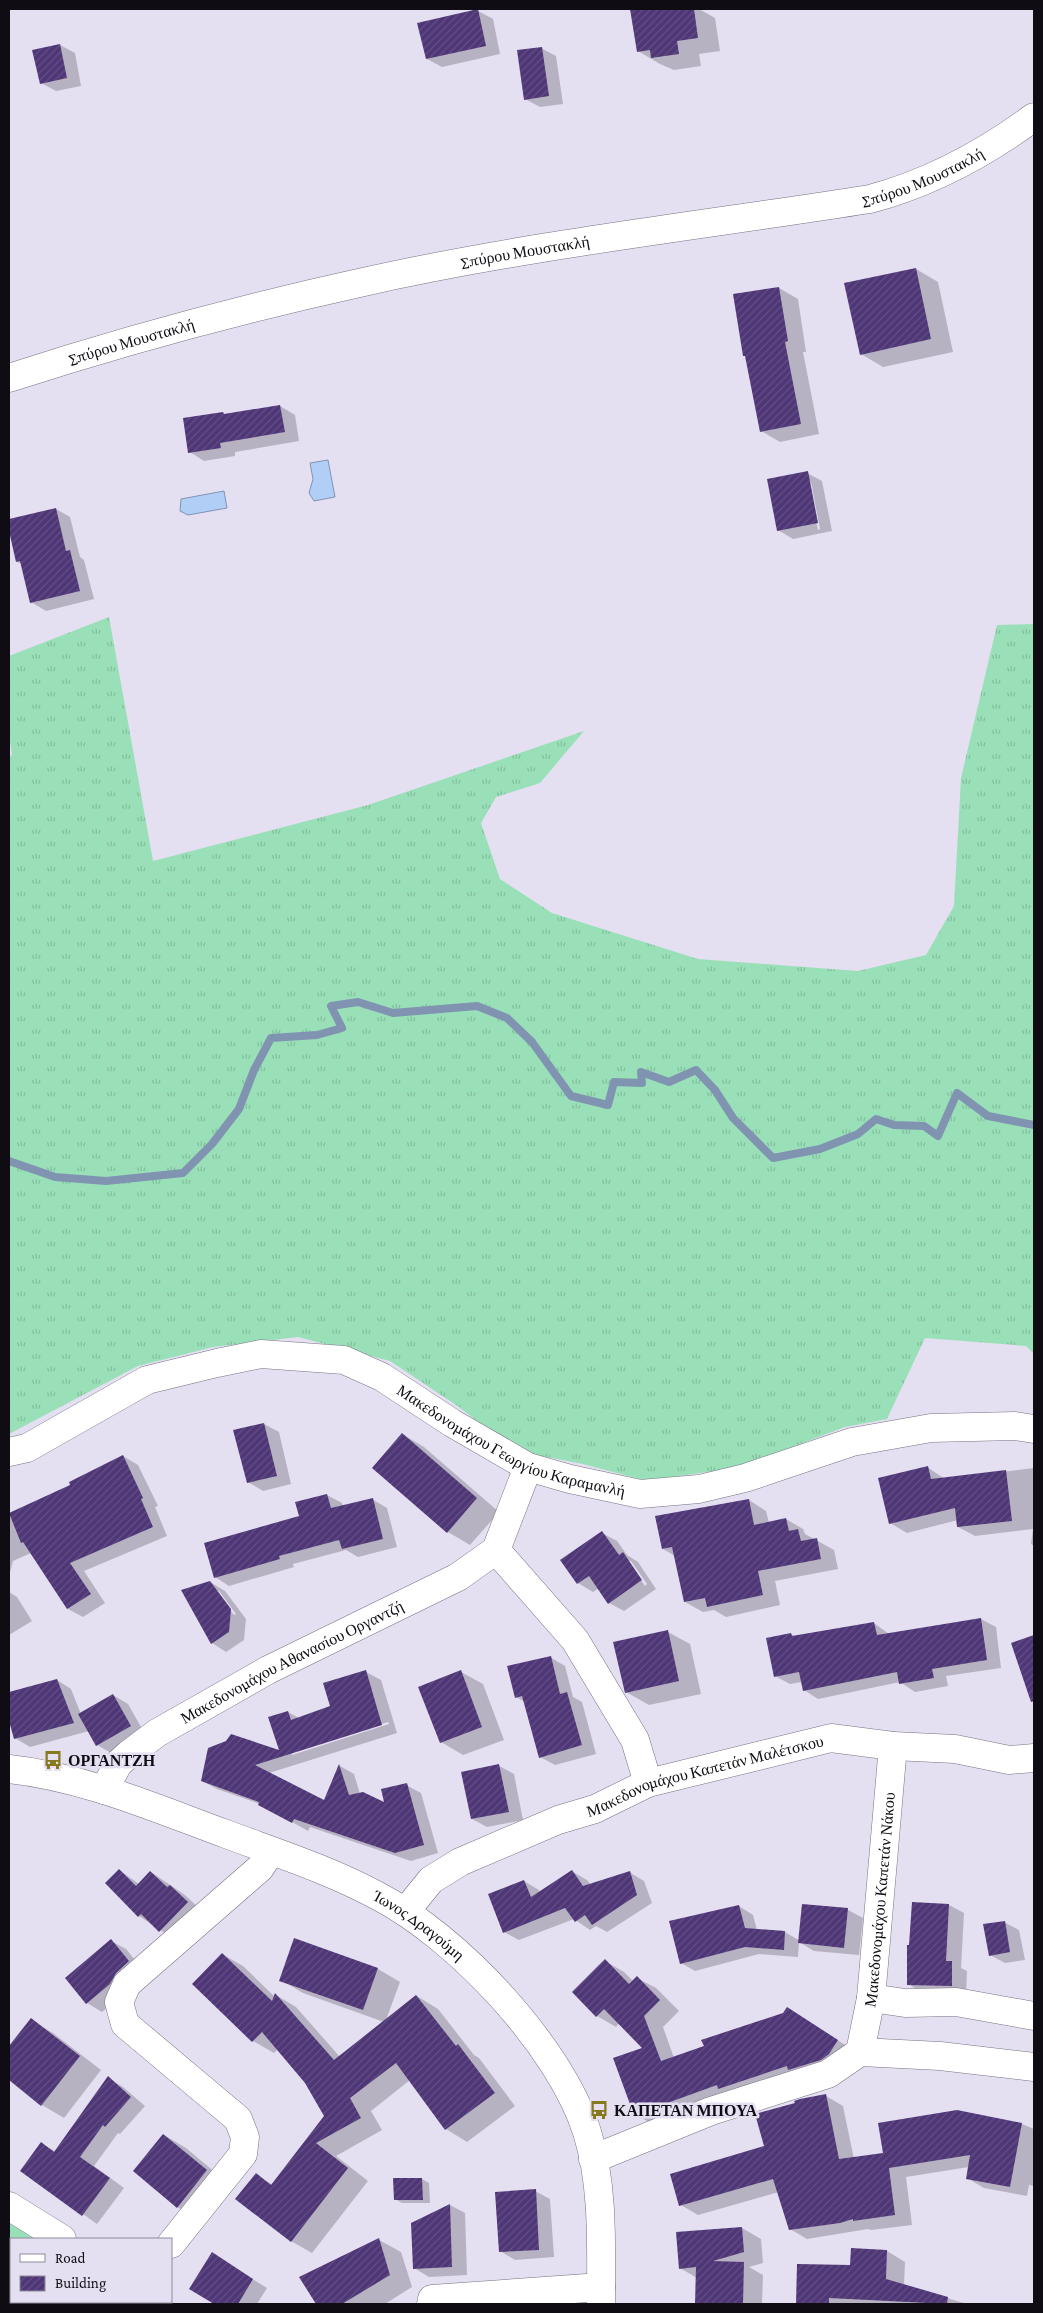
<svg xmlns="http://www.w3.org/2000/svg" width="1043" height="2313" font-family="'Crimson Pro',serif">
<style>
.grass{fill:url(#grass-tufts)}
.water{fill:#b1cef6;stroke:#8094b2}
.shadow{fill:#0003;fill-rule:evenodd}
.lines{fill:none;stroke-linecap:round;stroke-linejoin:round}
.stream{stroke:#8094b2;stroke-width:8}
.building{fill:url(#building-hatch)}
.minor-casing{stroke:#777283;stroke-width:29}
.minor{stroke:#fff;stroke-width:28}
.labels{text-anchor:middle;stroke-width:5;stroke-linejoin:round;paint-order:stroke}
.street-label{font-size:16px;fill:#0f0d13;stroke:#e5dff2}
.poi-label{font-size:16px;font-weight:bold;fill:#0f0d13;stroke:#e5dff2;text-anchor:start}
</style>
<defs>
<pattern id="grass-tufts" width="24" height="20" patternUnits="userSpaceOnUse" patternTransform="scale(1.25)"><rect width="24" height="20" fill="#99e0b8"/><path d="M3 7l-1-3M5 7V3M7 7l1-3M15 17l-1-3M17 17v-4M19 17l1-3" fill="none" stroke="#83bf9d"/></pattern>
<pattern id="building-hatch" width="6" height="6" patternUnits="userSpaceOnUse" patternTransform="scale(1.25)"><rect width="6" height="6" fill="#4e3677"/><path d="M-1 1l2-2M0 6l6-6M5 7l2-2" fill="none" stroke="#635084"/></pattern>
</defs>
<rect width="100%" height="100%" fill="#e5dff2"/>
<g class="grass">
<path d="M109,617L153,861L368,805L584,731L540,783L496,797L481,823L500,879L552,913L698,959L858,971L926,955L954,906L961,778L997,625L1034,624V1354L1026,1346L925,1338L887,1419L845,1427L740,1467L647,1481L583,1464L516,1451L459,1407L390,1361L298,1337L213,1347L138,1366L9,1434V759L12,754L9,736V656Z"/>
<path d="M9,2221L35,2239H11V2302H112L114,2304H9Z"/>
</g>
<g class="water">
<path d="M328,460L335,497L314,501L309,493L313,479L310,463Z"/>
<path d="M224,491L227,508L188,515L180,511L181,499Z"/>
</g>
<g class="shadow">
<path d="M632,9H699L715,18L720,51L699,54L701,66L674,70L660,64L638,51Z"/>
<path d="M478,11L493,19L500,54L442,67L427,59Z"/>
<path d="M60,45L75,53L81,86L56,91L41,83Z"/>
<path d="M541,48L556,56L563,104L540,107L525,99Z"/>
<path d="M916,269L938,282L953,352L883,367L861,354Z"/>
<path d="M779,288L798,299L806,352H803L819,434L780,442L761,431Z"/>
<path d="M280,406L295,415L299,441L235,452V456L204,461L190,452L223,413L226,415Z"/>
<path d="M807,473L822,481L832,531L793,539L778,530ZM808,482H811L820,529L818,530Z"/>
<path d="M56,509L70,517L80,557L84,560L94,599L46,611L31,602L22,564L17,562L9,520Z"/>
<path d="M264,1424L279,1432L291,1484L263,1491L248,1482Z"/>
<path d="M402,1434L424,1447L499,1512L470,1545L448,1532L373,1468Z"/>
<path d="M123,1456L138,1465L158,1506L155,1507L167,1536L84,1571L105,1603L83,1617L68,1609L31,1553L13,1561L9,1576V1515L72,1486Z"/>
<path d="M927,1467L945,1479L1034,1468V1546L1031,1544L1033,1529L975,1536L958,1527V1520L907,1533L890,1523Z"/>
<path d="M327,1495L342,1503L343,1506L372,1499L387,1508L397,1547L358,1557L346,1550L293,1564L294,1567L229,1586L215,1577L300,1517Z"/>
<path d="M749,1500L766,1511L769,1523L786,1519L803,1529L805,1534L834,1550L838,1569L775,1581L780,1605L726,1617L714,1610L703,1612L685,1602L675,1556L663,1549Z"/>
<path d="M602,1533L617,1541L627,1555L638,1562L656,1589L624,1611L609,1603L599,1588L593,1592L578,1583L562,1560ZM628,1561H631L647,1584L645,1586Z"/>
<path d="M210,1582L225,1591L246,1619L244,1640L226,1652L212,1643ZM216,1591H219L236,1614L234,1615Z"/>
<path d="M9,1592L17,1597L32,1621L9,1635Z"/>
<path d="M981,1619L996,1627L1001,1668L946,1676L948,1686L915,1692L900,1682L818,1699L804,1690L802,1682L790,1684L775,1676L791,1634L796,1637L874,1623L889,1634Z"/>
<path d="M668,1632L690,1644L701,1694L649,1705L626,1692Z"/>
<path d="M550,1657L565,1666L573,1697L582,1702L596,1754L555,1765L540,1757L525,1702L516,1697Z"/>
<path d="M366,1672L381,1680L397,1733L269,1773L325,1802L340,1766L354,1774L360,1794L386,1804L406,1785L421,1793L438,1853L411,1861L310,1827L308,1831L260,1804L217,1789L202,1781L281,1752L288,1712L299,1718L332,1707ZM388,1722L389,1724L292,1755V1752Z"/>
<path d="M461,1672L483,1684L504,1740L463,1755L441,1742Z"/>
<path d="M57,1680L71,1689L81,1714L113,1695L128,1704L145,1734L111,1753L97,1745L89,1731L30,1747L15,1738L9,1716V1694Z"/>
<path d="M499,1766L514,1774L523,1820L487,1827L472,1819Z"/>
<path d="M119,1870L139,1884L151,1872L185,1895L202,1911L174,1939L139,1916Z"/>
<path d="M573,1872L587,1880L591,1885L629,1872L644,1881L652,1903L607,1932L596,1926L590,1930L574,1919L519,1940L504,1932L524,1881L539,1890L540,1893Z"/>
<path d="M804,1905L848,1910L863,1918L859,1955L814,1951L799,1942L798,1957L759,1954L695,1971L681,1963L739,1906L753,1915L757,1930L785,1932L800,1941Z"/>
<path d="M949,1905L964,1913L961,1968L967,1971L966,1994L923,1993L908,1984Z"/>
<path d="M1004,1922L1019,1930L1025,1960L1005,1963L990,1955Z"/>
<path d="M111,1941L126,1949L143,1970L125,1993L102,2012L87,2003Z"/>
<path d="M222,1954L243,1966L275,1997L276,1995L296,2007L340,2057L384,2022L303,1993L281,1980L378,1969L400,1982L386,2020L417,1996L438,2009L474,2055L479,2058L515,2106L467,2142L446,2129L410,2080L371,2111L382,2130L336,2156L368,2181L312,2253L291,2241L256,2175L273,2185L326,2116L306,2082L278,2049L274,2053L253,2041Z"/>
<path d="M605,1961L624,1972L633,1981L637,1978L656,1988L679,2011L663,2027L674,2058L784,2014L788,2008L856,2052L654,2125L635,2114L644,2048L619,2023L616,2027L597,2016Z"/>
<path d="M31,2020L53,2033L101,2070L64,2118L42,2105L9,2078V2048Z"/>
<path d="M108,2078L123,2087L145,2106L120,2134L118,2133L94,2166L124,2188L97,2224L22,2171L42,2144L55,2151Z"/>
<path d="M826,2096L843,2106L854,2159L884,2155L1022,2124L1034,2129V2186L1029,2185L1027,2196L984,2188L967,2178L969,2167L906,2177L912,2225L871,2230L868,2229L807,2239L790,2229L779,2192L698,2215L681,2205L766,2147Z"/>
<path d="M164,2135L186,2148L229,2184L200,2219L177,2207Z"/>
<path d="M395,2179H422L429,2183L430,2203H402L395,2199Z"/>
<path d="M535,2191L550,2199L554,2257L515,2260L500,2251Z"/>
<path d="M450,2205L465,2213L467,2275L429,2277L414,2268Z"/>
<path d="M742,2228L761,2239L763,2263L749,2267L763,2275L762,2304H696L697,2278L680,2268Z"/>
<path d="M379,2240L401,2252L412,2287L385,2304H317L300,2278Z"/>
<path d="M887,2251L905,2262L904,2285L967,2304H798Z"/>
<path d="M227,2263L267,2288L257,2304H216L191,2288Z"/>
</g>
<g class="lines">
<path class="stream" d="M9,1161L55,1177L106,1181L183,1173L212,1144L239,1109L254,1070L271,1038L317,1035L342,1028L331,1006L358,1002L393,1013L477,1006L507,1018L532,1042L571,1096L608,1105L614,1082L642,1083L641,1072L669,1082L696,1070L715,1090L733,1118L773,1158L820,1149L858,1134L876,1119L894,1125L924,1126L938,1136L957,1093L988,1116L1034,1125"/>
</g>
<g class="building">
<path d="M478,9L486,46L426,59L417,23Z"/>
<path d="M630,9H694L698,38L677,41L679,54L651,58L650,50L637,52Z"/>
<path d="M60,44L67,78L40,84L32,50Z"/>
<path d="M542,47L549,96L524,100L517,50Z"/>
<path d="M916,268L931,339L860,355L844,283Z"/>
<path d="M779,287L788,341L785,342L801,424L760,432L745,356H743L733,294Z"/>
<path d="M280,405L285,432L220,443L221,448L188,453L183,418L223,412L224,414Z"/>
<path d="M808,471L818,523L777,531L767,479Z"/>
<path d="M56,508L66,551L70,550L80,591L30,603L20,561L16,562L9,531V519Z"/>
<path d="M264,1423L277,1476L247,1483L233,1430Z"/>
<path d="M402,1433L477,1498L447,1533L372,1468Z"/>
<path d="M123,1455L143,1498L141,1499L153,1527L70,1563L91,1594L67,1609L23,1542L21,1543L9,1513L70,1485L69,1482Z"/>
<path d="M928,1466L931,1479L1006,1470L1012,1521L957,1527L955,1508L889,1524L878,1478Z"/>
<path d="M327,1494L331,1508L373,1498L383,1539L342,1549L339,1540L279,1556L280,1559L214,1578L204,1543L299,1516L295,1502Z"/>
<path d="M749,1499L754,1525L786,1518L789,1531L798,1529L801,1541L817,1538L821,1559L758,1571L763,1595L707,1607L705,1598L684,1602L672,1547L662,1549L655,1516Z"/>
<path d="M602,1531L619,1555L623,1552L642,1580L608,1604L589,1576L577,1584L560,1560Z"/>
<path d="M210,1581L231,1609L229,1632L211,1644L181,1590Z"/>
<path d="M981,1618L987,1660L932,1669L934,1678L899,1684L897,1672L803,1691L799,1672L774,1677L766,1638L791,1633L792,1636L874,1622L877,1635Z"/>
<path d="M668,1630L679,1681L625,1693L613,1642Z"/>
<path d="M1034,1635V1701L1031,1702L1011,1643Z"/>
<path d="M551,1656L560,1694L567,1692L582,1745L539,1758L522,1696L515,1698L507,1666Z"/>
<path d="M366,1670L382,1725L255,1765L324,1800L339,1764L349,1795L363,1792L384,1802L381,1789L407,1783L424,1845L395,1853L294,1819L292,1823L258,1805L259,1802L201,1781L208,1748L226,1741L231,1734L279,1750L268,1717L288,1711L291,1720L330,1706L323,1683Z"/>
<path d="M461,1670L482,1727L440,1743L418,1687Z"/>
<path d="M57,1679L74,1723L14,1739L9,1721V1692Z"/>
<path d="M113,1694L131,1726L96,1746L78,1714Z"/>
<path d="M499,1764L509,1812L471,1819L461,1772Z"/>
<path d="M119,1869L136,1886L150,1871L167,1887L170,1885L188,1902L159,1932L141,1914L138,1917L105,1883Z"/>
<path d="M572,1870L583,1886L630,1871L637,1895L592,1925L585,1915L575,1922L565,1908L503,1933L488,1894L524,1880L531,1897Z"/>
<path d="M912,1902L949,1904L946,1961H952V1986L907,1985V1945H909Z"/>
<path d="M802,1904L848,1908L844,1948L798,1943Z"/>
<path d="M739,1905L745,1928L785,1931L784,1950L745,1947L680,1964L669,1921Z"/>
<path d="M1005,1921L1010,1952L989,1956L983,1924Z"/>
<path d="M294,1938L378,1968L363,2010L279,1981Z"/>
<path d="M111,1939L129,1961L116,1973L110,1984L86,2004L65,1978Z"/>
<path d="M222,1953L272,2001L275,1993L334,2060L416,1995L456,2046L458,2044L495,2093L445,2130L396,2063L350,2098L361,2118L316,2143L348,2168L291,2242L235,2199L256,2173L271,2185L324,2116L305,2083L262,2032L252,2042L192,1984Z"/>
<path d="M605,1959L629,1984L637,1976L660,2000L644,2016L661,2061L704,2046L701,2040L783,2013L787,2007L838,2040L829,2054L821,2060L788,2070L787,2066L718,2089L717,2085L634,2115L613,2058L642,2048L604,2009L596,2017L572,1992Z"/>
<path d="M31,2018L80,2056L41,2106L9,2080V2046Z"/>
<path d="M108,2076L131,2097L105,2127L103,2125L80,2157L110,2178L82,2216L20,2171L41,2142L54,2152Z"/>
<path d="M826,2094L839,2159L883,2153L878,2123L957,2110L1022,2123L1010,2187L966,2179L970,2155L889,2168L895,2215L853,2221V2219L840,2223L789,2230L773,2179L679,2206L670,2174L764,2146L755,2114L795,2103L794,2101L800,2099Z"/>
<path d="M163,2134L207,2170L177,2208L133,2171Z"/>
<path d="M393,2178H422L423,2200H394Z"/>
<path d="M536,2189L539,2250L499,2252L495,2192Z"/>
<path d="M450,2204L452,2267L413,2269L411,2223Z"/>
<path d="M742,2227L744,2252L713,2261L744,2262L743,2304H695L696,2267L679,2269L676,2232Z"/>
<path d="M379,2238L390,2275L342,2304H316L299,2277Z"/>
<path d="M851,2248L887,2250L886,2279L948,2297L947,2304L829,2298V2304H796L797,2264L850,2265Z"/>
<path d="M212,2252L253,2279L238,2304H214L189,2289Z"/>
</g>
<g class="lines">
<g class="minor-casing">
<g id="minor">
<path id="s1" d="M9,378C123,341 241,309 359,283C527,245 699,226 870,199C930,183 984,154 1034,117"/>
<path id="s2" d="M9,1452L27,1448L147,1380L217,1363L261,1354L344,1360L382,1377L452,1423L528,1467L570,1479L640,1494L699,1489L745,1478L852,1442L931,1428L1015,1426L1034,1429"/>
<path d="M496,1550L575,1640L635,1740L648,1783"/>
<path id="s3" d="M9,1769C84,1777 155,1808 226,1834C277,1853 330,1870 378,1896C457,1937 560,2046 587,2132C604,2186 601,2248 601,2304"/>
<path id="s4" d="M104,1790L118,1764L129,1754L157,1733L268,1670L458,1577L496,1550L528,1467"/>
<path id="s5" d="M405,1912L431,1880L460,1862L558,1820L595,1809L648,1783L831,1738L893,1746L955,1749L1009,1760L1034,1758"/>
<path d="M871,1998L905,2003L956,2002L1034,2016"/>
<path id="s6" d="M860,2052L871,1998L893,1746"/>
<path d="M593,2159L711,2111L828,2074L860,2052L940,2056L1034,2067"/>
<path d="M9,2206L62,2239"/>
<path d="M171,2244L243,2154L245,2137L238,2119L125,2024L119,2002L127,1984L260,1868L271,1851"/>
<path d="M141,2302L142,2304"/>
<path d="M431,2304L432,2299L601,2287"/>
</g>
</g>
<use href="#minor" class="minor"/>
</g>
<defs>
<g id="bus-bare" transform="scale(1.5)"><path d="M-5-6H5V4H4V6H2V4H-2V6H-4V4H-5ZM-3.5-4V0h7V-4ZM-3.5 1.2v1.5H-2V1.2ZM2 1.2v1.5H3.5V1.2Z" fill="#86791e" stroke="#e5dff2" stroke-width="2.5" paint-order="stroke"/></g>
</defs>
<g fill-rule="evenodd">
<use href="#bus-bare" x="53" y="1760"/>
<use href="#bus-bare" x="599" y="2110"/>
</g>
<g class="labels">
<g class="street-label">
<text dy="6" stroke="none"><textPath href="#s1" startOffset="938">Σπύρου Μουστακλή</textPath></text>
<text dy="6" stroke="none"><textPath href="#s1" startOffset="532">Σπύρου Μουστακλή</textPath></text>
<text dy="6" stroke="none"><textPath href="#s1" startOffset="128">Σπύρου Μουστακλή</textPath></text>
<text dy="6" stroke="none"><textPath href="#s2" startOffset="544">Μακεδονομάχου Γεωργίου Καραμανλή</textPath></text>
<text dy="6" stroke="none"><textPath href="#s4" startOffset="232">Μακεδονομάχου Αθανασίου Οργαντζή</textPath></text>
<text dy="6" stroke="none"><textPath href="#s5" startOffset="336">Μακεδονομάχου Καπετάν Μαλέτσκου</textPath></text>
<text dy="6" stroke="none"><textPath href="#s6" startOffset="154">Μακεδονομάχου Καπετάν Νάκου</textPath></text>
<text dy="6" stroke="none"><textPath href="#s3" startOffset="442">Ίωνος Δραγούμη</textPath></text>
</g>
<g class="poi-label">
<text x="68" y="1766">ΟΡΓΑΝΤΖΗ</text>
<text x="614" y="2116">ΚΑΠΕΤΑΝ ΜΠΟΥΑ</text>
</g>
</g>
<rect width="1043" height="2313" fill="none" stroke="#0f0d13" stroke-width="20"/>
<rect x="10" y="2238" width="162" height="65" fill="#e5dff2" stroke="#8f8b99"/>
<rect x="20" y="2254" width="25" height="8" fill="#ffffff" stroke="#8f8b99"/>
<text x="55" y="2263" font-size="15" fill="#0f0d13">Road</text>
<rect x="20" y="2276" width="25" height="15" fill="url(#building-hatch)" stroke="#8f8b99"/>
<text x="55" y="2288" font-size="15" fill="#0f0d13">Building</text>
</svg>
